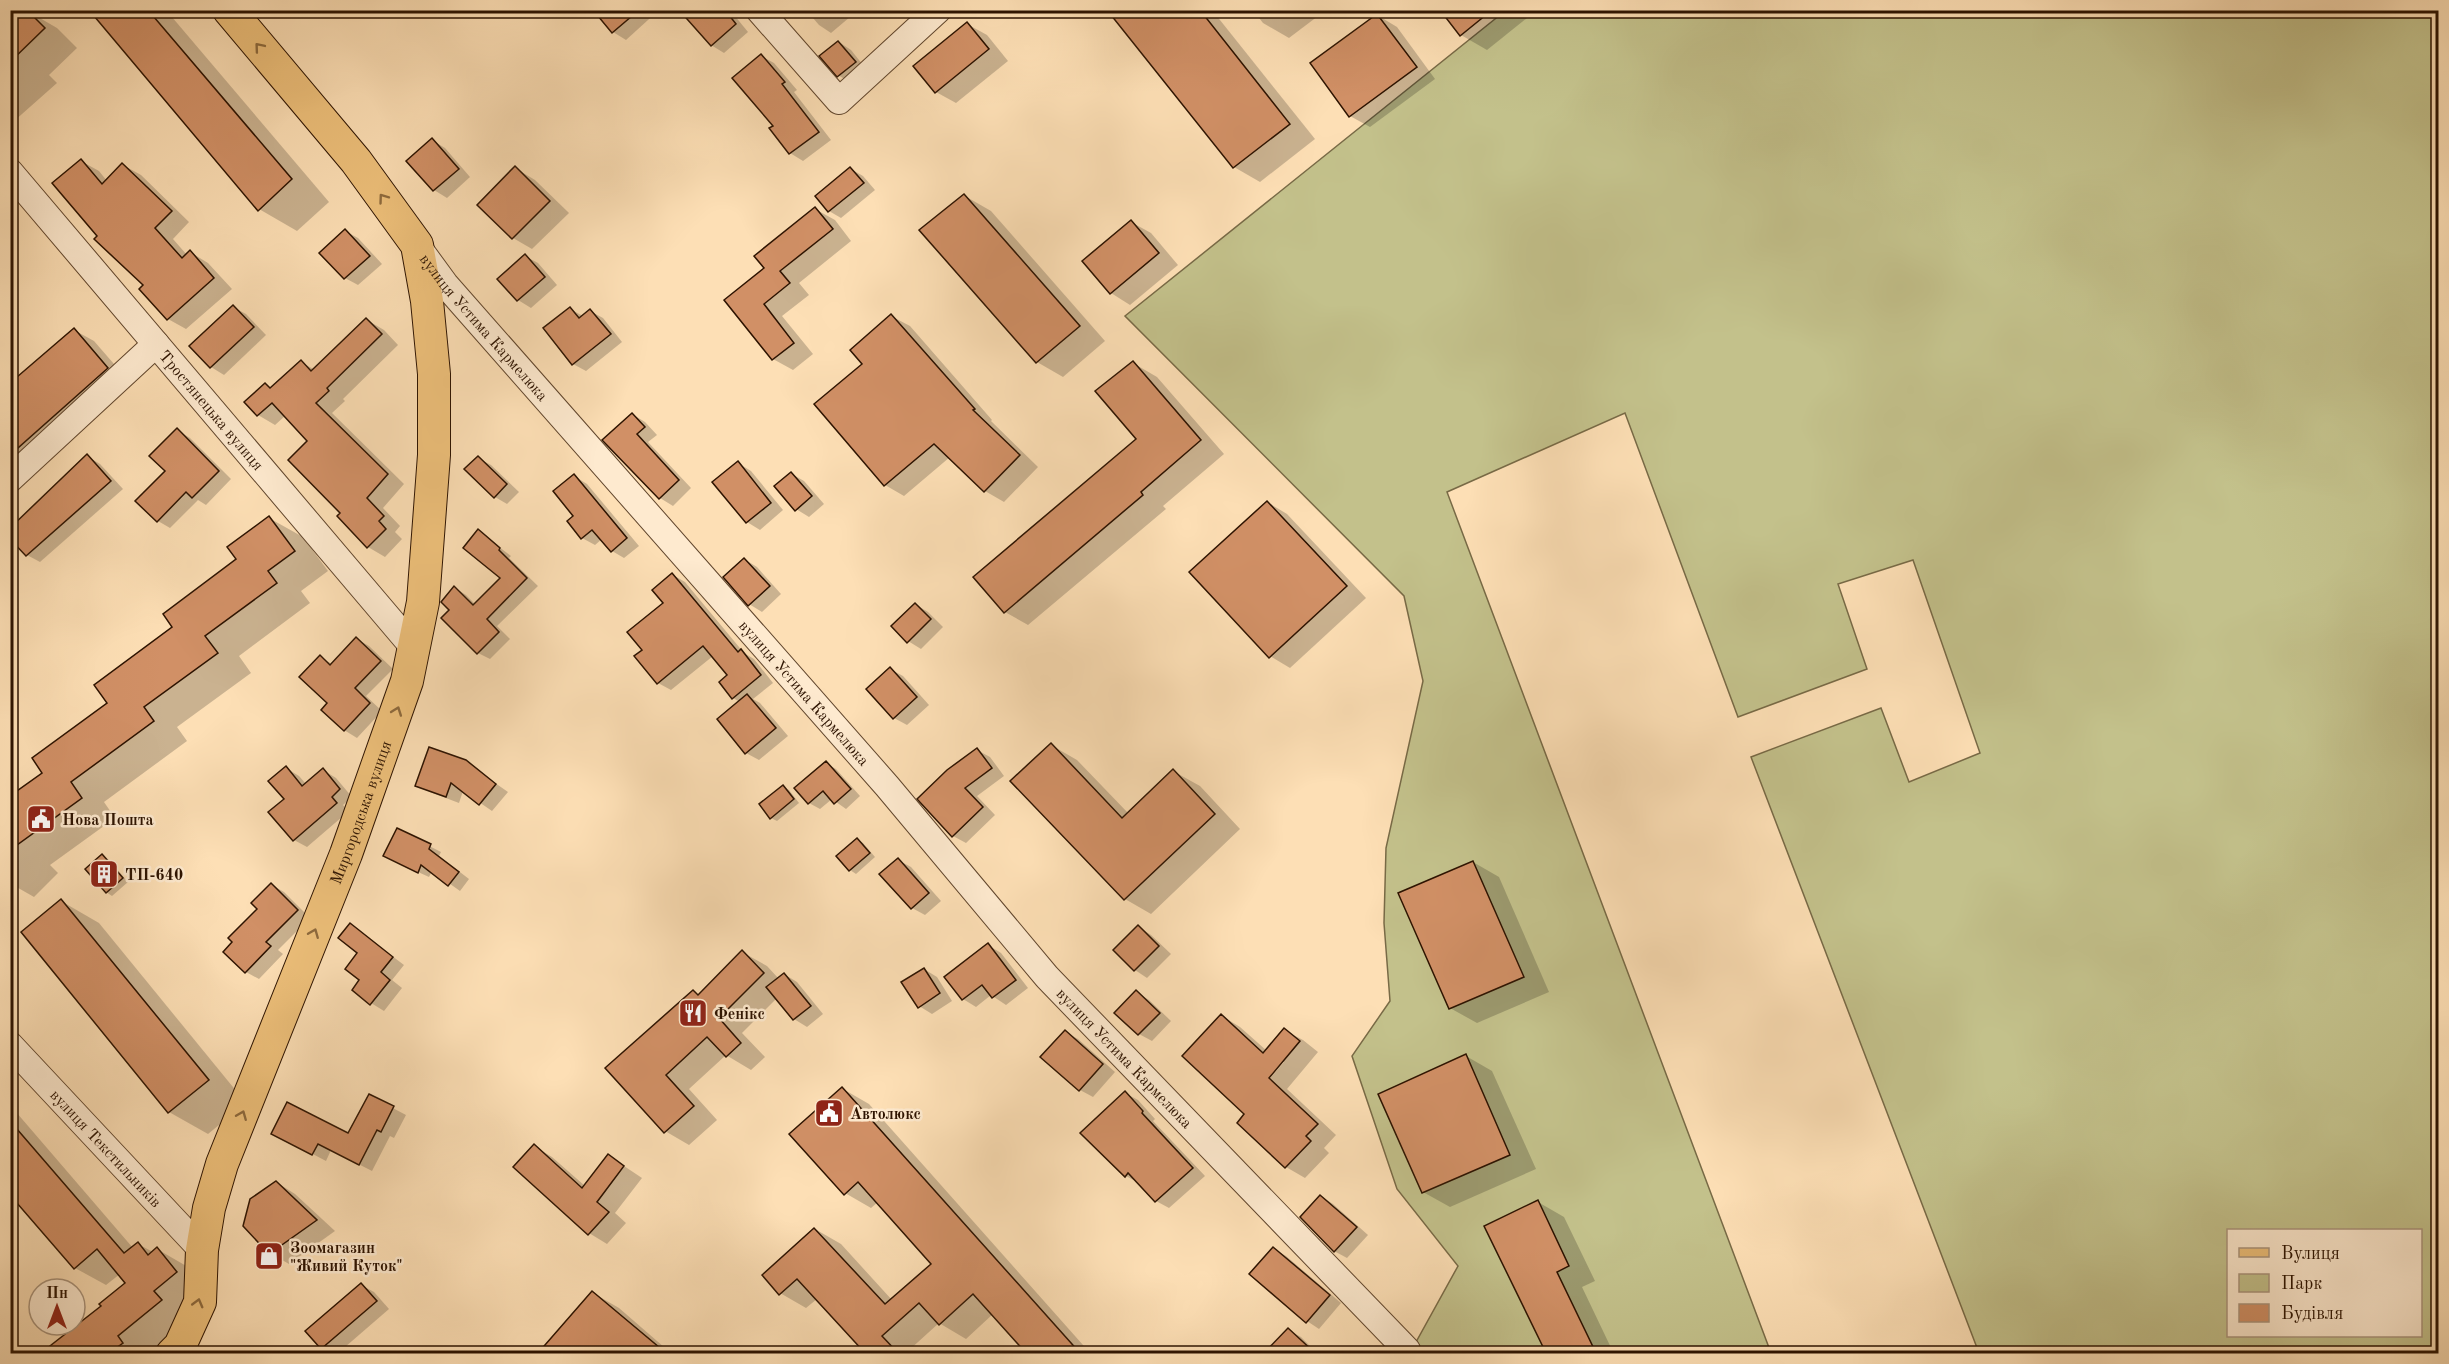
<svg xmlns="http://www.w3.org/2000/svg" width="2449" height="1364" font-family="'Old Standard TT',serif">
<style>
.green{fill:#c3c18b;stroke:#786a46;stroke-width:1.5;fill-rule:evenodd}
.shadow{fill:#0003;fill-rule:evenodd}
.building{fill:#d19066;stroke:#2d1300;stroke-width:1.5}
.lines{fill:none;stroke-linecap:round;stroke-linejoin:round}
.minor-casing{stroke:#61462d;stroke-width:28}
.major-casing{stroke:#2d1300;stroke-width:34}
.minor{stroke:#feeacf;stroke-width:26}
.major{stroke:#eec07a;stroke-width:32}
.oneway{stroke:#8e6a3d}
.labels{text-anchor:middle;stroke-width:5;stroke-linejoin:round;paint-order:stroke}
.street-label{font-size:16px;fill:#2d1300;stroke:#feeacf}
.poi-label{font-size:16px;font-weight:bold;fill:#2d1300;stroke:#feeacf;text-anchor:start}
</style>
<rect width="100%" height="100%" fill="#fddfb5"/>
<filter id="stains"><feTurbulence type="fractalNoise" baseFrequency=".00333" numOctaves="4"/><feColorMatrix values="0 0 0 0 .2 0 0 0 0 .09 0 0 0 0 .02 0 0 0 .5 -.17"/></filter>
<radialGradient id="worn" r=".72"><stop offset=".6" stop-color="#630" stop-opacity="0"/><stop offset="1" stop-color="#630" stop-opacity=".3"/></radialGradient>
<path class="green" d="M1505,11H2438V1353H1979L1751,757L1881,708L1909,782L1980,753L1913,560L1838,584L1867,669L1738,717L1625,413L1447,492L1771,1353H1410L1458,1266L1397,1189L1352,1056L1390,1001L1384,923L1386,848L1423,681L1404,596L1125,316ZM2228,1230H2420V1336H2228Z"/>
<g class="shadow">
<path d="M26,10L57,28L77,48L49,75L57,83L13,122L10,121V23Z"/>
<path d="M90,10H166L329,202L297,231L259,209Z"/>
<path d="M595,10H659L626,40L613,32Z"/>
<path d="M697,10H730L748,32L724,53L711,45Z"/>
<path d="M806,10H844L850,17L831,33L819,25Z"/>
<path d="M1109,10H1212L1315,139L1260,182L1234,167Z"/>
<path d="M1253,10H1326L1289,38L1263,23Z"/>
<path d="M1442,10H1537L1487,50L1461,35Z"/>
<path d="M1377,15L1397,27L1435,79L1370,127L1350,116Z"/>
<path d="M967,24L987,35L1008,61L956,103L936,92Z"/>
<path d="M839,42L851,50L867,70L851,83L838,75Z"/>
<path d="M761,56L774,63L797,90L794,92L831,140L803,161L790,153L771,129L775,126Z"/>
<path d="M432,140L445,148L470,177L447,198L434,190L408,161Z"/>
<path d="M81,161L99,171L107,181L123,165L141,175L189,222L173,239L187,255L190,252L208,263L232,289L186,329L168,319L145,285L99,236Z"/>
<path d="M515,168L535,180L569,213L532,249L513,238Z"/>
<path d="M851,169L863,176L875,190L841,218L829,211Z"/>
<path d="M965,196L991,211L1105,341L1063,377L1037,362Z"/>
<path d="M815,209L835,220L851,241L799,283L809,295L782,316L813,354L793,370L773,359L726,300L766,269Z"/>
<path d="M1131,222L1151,233L1178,265L1130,305L1111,293Z"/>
<path d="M345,231L358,238L382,264L358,285L345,278Z"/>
<path d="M525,256L538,263L557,285L531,308L518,300Z"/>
<path d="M233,307L246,314L266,335L224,375L211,367L191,346Z"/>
<path d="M570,309L583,316L590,311L603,318L622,342L586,371L573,364Z"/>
<path d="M891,316L910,326L992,420L991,421L1038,467L1004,502L985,491L950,457L904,496L885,485L817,405L865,364Z"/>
<path d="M367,320L384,330L398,345L343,399L345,401L332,413L404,484L383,508L400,526L395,532L402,539L385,557L368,547L339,516L343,513L309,441L285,416L275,425L258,415L246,402L265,385L272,389L301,362L315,370Z"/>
<path d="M74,330L94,341L127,379L31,465L12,453Z"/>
<path d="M1133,363L1157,377L1224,454L1163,506L1166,509L1028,625L1005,612L1138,439Z"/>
<path d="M632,414L645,422L657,435L648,442L691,488L673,506L660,498L604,440Z"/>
<path d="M177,430L190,438L231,479L206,505L198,500L170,528L158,521Z"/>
<path d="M87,456L100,464L123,489L40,562L27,555Z"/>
<path d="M478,458L491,465L519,492L507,504L495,497Z"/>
<path d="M738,463L751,471L783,510L760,530L747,522Z"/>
<path d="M792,474L804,481L824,504L809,517L796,509Z"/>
<path d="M574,476L587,484L639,546L624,558L612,551L602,539L595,545L582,538L575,516Z"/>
<path d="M1267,502L1287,514L1366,598L1290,668L1270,656Z"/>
<path d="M269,518L303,537L328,571L301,591L310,603L239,656L251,673L177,727L187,741L104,802L115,818L50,865L58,873L34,897L13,885L10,887V808L238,560Z"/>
<path d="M478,531L511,556L509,558L538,586L497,626L510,639L490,659L478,653L451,610L455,588L466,595L475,604L502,578Z"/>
<path d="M744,559L757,567L781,594L762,612L749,604Z"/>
<path d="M673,575L685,582L744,653L754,659L773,683L753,699L760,703L788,736L759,760L746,753L740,702L733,698L730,675L713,656L671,690L658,683L644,650L665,604Z"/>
<path d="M915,604L928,612L943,627L921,649L908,641Z"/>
<path d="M357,639L369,646L393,669L366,696L382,711L357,738L344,730L329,703L320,657L332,664Z"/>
<path d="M890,669L903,676L929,705L907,725L894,718Z"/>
<path d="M1051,745L1077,760L1129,814L1173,771L1200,786L1240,829L1151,914L1125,899Z"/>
<path d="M977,750L990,757L1004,776L977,796L995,815L966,843L953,836L919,799Z"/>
<path d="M465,762L508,792L492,811L463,791L459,803L430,792L417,785Z"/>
<path d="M826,763L836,769L860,796L846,809L832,799L820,809L809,803L797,788Z"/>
<path d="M286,768L299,776L306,784L323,770L336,778L352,797L343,805L349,811L307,847L294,840L286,800Z"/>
<path d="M783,787L789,790L799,803L777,821L771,818Z"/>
<path d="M398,830L441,852L439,856L469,879L460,891L432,871L429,877L396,862Z"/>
<path d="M857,839L863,843L875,857L856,874L850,870Z"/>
<path d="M103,856L109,860L128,882L112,896L106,892Z"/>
<path d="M898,860L911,867L941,901L925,915L912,908Z"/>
<path d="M1473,862L1499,877L1549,992L1477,1023L1450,1008Z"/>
<path d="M272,885L284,892L310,918L278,950L283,954L259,979L246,972L259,909Z"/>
<path d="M61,901L99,923L246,1103L208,1134L169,1112Z"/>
<path d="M351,925L404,965L392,980L402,988L384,1011L371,1003L361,980L360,953Z"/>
<path d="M1139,927L1151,935L1171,954L1147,978L1135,970Z"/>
<path d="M988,945L1001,953L1028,988L1006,1005L991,995L976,1007L963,999Z"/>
<path d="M742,952L767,966L779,979L784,974L797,982L823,1014L807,1027L794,1019L777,998L742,1033L765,1057L751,1070L726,1055L689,1089L717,1120L689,1145L665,1131L608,1068L693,991L699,995Z"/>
<path d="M924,969L937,977L952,1001L932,1014L919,1006Z"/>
<path d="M1136,992L1149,1000L1171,1021L1152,1041L1139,1034L1117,1013Z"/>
<path d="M1222,1016L1240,1027L1267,1051L1284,1030L1303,1040L1318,1052L1287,1089L1336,1135L1324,1148L1329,1153L1305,1178L1286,1167L1239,1123L1246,1114ZM1280,1062H1284L1265,1084L1263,1082Z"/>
<path d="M1065,1032L1078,1039L1115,1072L1093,1097L1080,1090Z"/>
<path d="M1466,1056L1492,1071L1536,1169L1450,1207L1423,1192Z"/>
<path d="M843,1089L869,1104L1091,1354H1028L993,1314L966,1339L939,1323L907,1352L909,1354H867L817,1299L806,1308L780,1293L815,1229L841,1244L892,1300L933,1264L878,1202L871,1208L845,1193Z"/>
<path d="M1125,1093L1138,1100L1155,1119L1153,1121L1205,1176L1169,1208L1156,1201L1139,1183L1126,1176Z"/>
<path d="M370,1096L406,1115L394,1138L390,1136L372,1171L331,1150L326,1161L286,1140L349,1135Z"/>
<path d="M10,1105L133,1248L138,1244L153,1252L157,1249L188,1267L191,1319L149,1354H43L103,1306L127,1283L120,1274L106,1285L75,1268L10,1192Z"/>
<path d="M534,1146L552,1157L585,1186L609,1156L642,1178L615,1213L626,1223L607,1244L589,1233Z"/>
<path d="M276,1182L295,1194L335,1231L289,1264L270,1253Z"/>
<path d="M1321,1196L1333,1204L1368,1235L1347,1258L1334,1251Z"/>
<path d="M1538,1202L1564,1217L1595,1281L1582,1287L1614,1354H1548L1486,1227Z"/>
<path d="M1273,1249L1286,1256L1341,1303L1319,1329L1307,1321Z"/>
<path d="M361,1285L374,1292L389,1309L337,1354H332L322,1348Z"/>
<path d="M593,1293L619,1308L672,1354H540Z"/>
<path d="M1288,1330L1301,1337L1318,1354H1266Z"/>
</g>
<g class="building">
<path d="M21,10H27L45,28L10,62V21Z"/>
<path d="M89,10H148L292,179L258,211Z"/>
<path d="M593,10H639L612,33Z"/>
<path d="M679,10H725L736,24L711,46Z"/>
<path d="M1107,10H1200L1290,124L1233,168Z"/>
<path d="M1440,10H1492L1460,36Z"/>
<path d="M1377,14L1417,67L1349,117L1310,63Z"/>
<path d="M967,22L989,49L935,93L913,66Z"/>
<path d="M838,41L856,62L837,77L819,56Z"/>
<path d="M761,54L785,82L782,84L819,132L789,154L769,128L773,126L732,78Z"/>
<path d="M432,138L459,169L433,191L406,161Z"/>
<path d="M81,159L102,184L122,163L172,211L155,228L182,258L190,250L214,278L167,320L139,289L143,285L94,239L97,236L52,183Z"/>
<path d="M515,166L550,201L512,239L477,205Z"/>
<path d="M850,167L864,183L828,212L815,196Z"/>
<path d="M964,194L1080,326L1036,363L919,230Z"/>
<path d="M815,207L833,229L780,271L790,283L764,304L794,343L772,360L724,300L764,268L754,256Z"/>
<path d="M1131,220L1159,253L1110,294L1082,261Z"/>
<path d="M345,229L370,256L344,279L319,253Z"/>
<path d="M525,254L545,277L517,301L497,279Z"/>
<path d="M233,305L254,327L210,368L189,346Z"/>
<path d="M570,307L579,318L590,309L611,334L572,365L543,328Z"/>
<path d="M891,314L975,409L973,410L1020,455L984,492L934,444L884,486L814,404L862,364L850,350Z"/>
<path d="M366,318L382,334L327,388L329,391L316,403L388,474L367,498L384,516L379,521L386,529L367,548L337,516L340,513L288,460L307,441L272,403L257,416L244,402L265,383L270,388L301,360L311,371Z"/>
<path d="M74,328L108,368L10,455V383Z"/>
<path d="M1133,361L1201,440L1141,492L1143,495L1004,613L973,577L1136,439L1095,391Z"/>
<path d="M632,413L645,427L637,434L679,480L659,499L602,440Z"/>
<path d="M177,428L219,471L192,498L186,492L157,522L135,501L165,471L149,456Z"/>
<path d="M87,454L111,481L26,556L10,539V528Z"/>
<path d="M478,456L507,484L494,498L464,469Z"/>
<path d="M738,461L771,503L746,523L712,482Z"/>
<path d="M791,472L812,496L795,511L774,486Z"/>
<path d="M574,474L627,538L611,552L592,530L581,539L567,521L573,516L553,491Z"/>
<path d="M1267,501L1347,586L1269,658L1189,572Z"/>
<path d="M269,516L295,551L268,571L277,583L205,636L218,653L144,707L154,721L71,782L82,798L10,850V796L42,773L32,758L107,703L94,685L172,627L163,614L236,559L227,547Z"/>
<path d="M478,529L500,548L499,550L527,578L487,619L499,632L477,654L441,618L449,610L441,602L454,586L473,605L500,578L463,548Z"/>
<path d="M744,558L770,586L748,606L723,577Z"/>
<path d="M672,573L738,652L741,649L761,675L732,699L719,682L727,675L703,646L657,684L634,656L642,650L627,632L663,603L652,590Z"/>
<path d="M915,603L931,619L907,643L891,626Z"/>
<path d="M356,637L381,661L355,688L370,703L344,731L321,710L327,703L299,677L320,655L330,665Z"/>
<path d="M890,667L917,697L893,719L866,689Z"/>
<path d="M747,694L776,728L745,754L717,719Z"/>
<path d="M1051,743L1122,818L1173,769L1215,814L1124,900L1010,781Z"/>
<path d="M429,747L466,760L496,784L479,805L451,783L446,797L415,786Z"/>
<path d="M977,748L992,768L965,788L983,807L952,837L917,799L947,770Z"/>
<path d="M826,761L851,789L834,804L823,791L808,804L794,788Z"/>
<path d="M286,766L302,786L323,768L340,789L332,797L337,803L293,841L268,812L284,799L268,781Z"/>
<path d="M783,785L794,799L770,819L759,804Z"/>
<path d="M397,828L431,844L429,849L459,872L448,886L421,865L418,873L383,856Z"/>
<path d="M857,838L870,853L849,871L836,856Z"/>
<path d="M102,854L123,878L106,893L85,869Z"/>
<path d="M898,858L929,893L911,909L879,874Z"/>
<path d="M1473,861L1524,977L1449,1009L1398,893Z"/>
<path d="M271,883L298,910L266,942L271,946L245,973L223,952L232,942L228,938L257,909L251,903Z"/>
<path d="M61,899L209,1080L168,1113L21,932Z"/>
<path d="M350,923L393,957L381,972L390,980L370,1005L352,990L359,980L345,969L357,953L338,938Z"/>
<path d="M1138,925L1159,946L1134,971L1113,950Z"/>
<path d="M988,943L1016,980L992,998L982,985L962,1000L944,977Z"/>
<path d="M742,950L764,973L719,1018L741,1043L726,1057L707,1037L666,1075L694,1106L664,1133L605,1068L693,990L698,995Z"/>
<path d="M924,968L940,993L918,1008L901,982Z"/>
<path d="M784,973L811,1006L793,1020L766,987Z"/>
<path d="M1136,990L1160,1013L1138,1035L1114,1013Z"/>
<path d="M1221,1014L1263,1053L1284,1028L1300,1041L1269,1078L1318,1124L1306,1136L1311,1141L1285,1168L1237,1123L1244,1114L1182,1056Z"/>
<path d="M1065,1030L1103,1064L1079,1091L1040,1057Z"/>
<path d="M1466,1054L1510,1155L1422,1193L1378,1094Z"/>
<path d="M842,1087L1080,1353H1026L973,1294L939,1325L919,1303L882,1336L898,1353H865L797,1279L779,1295L762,1275L814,1228L885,1304L931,1264L858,1182L844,1195L789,1134Z"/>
<path d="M1125,1091L1143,1111L1142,1113L1193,1168L1155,1202L1128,1173L1125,1177L1080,1133Z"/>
<path d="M369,1094L394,1106L381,1132L377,1130L359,1165L318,1144L312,1155L271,1134L287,1102L348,1133Z"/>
<path d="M10,1121L124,1253L138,1242L148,1255L157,1247L177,1272L154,1291L162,1300L118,1336L123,1343L109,1353H41L101,1306L99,1304L125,1283L97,1249L74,1269L10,1195Z"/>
<path d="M534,1144L582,1188L608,1154L624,1166L597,1202L609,1212L588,1235L513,1167Z"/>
<path d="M276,1181L317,1220L269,1254L243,1226L250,1199Z"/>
<path d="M1320,1195L1357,1227L1334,1252L1300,1217Z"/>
<path d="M1538,1200L1569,1266L1557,1272L1596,1353H1546L1484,1226Z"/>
<path d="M1273,1247L1330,1295L1306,1323L1249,1274Z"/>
<path d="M361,1283L377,1301L321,1349L305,1331Z"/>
<path d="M592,1291L666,1353H538Z"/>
<path d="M1288,1328L1315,1353H1264Z"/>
</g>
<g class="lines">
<g class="minor-casing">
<g id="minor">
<path d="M759,10L839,101L938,10"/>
<path id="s1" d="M10,172L414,648"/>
<path id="s2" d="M418,247L445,284L887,786L1047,977L1407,1350"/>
<path d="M10,479L156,344"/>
<path id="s3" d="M10,1045L202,1250"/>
</g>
</g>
<g class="major-casing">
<g id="major">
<path id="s4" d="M172,1354L180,1346L200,1302L202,1250L209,1208L222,1164L346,854L407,681L423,602L434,455V374L427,301L417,245L356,161L229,10"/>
</g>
</g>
<use href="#minor" class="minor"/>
<use href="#major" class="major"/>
</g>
<defs><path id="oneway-chevron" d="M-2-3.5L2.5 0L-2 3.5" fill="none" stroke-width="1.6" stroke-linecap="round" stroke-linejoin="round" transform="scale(1.5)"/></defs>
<g class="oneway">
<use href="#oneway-chevron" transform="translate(259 47) rotate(-130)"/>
<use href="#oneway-chevron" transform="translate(383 198) rotate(-126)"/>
<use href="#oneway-chevron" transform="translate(397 711) rotate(-70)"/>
<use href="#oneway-chevron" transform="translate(314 933) rotate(-68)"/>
<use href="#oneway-chevron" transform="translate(242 1115) rotate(-68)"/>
<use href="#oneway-chevron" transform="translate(198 1303) rotate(-75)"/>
</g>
<defs>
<g id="civic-square" transform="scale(1.5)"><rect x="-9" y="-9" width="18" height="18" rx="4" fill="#8f2418" stroke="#feeacf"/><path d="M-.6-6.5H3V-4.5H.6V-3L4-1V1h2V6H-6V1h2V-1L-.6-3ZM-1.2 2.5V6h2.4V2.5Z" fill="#fff"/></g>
<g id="building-square" transform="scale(1.5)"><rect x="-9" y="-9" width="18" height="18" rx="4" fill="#8f2418" stroke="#feeacf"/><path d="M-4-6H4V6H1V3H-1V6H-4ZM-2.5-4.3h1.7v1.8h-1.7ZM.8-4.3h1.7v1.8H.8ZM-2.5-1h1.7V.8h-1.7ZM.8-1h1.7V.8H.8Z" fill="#fff"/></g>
<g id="restaurant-square" transform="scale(1.5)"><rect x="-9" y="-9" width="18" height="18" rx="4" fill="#8f2418" stroke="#feeacf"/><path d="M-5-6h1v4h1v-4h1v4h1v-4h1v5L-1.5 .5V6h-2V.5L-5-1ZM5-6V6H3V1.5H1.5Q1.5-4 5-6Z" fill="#fff"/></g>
<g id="shop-square" transform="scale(1.5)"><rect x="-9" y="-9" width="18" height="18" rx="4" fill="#8f2418" stroke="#feeacf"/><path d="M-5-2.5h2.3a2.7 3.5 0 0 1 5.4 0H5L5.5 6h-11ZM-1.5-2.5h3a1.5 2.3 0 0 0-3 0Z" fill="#fff"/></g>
</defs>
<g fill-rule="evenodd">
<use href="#civic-square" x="41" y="819"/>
<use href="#building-square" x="104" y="874"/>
<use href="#restaurant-square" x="693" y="1013"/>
<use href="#civic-square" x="829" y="1113"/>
<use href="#shop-square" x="269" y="1256"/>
</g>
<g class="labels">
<g class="street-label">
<text dy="6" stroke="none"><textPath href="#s2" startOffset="104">вулиця Устима Кармелюка</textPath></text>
<text dy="6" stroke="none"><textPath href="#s1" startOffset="312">Тростянецька вулиця</textPath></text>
<text dy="6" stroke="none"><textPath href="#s2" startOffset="590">вулиця Устима Кармелюка</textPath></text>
<text dy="6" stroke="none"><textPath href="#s4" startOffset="578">Миргородська вулиця</textPath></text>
<text dy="6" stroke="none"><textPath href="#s2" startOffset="1076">вулиця Устима Кармелюка</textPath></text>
<text dy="6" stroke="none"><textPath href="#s3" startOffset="141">вулиця Текстильників</textPath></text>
</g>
<g class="poi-label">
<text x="62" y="825">Нова Пошта</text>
<text x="125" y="880">ТП-640</text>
<text x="714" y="1019">Фенікс</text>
<text x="850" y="1119">Автолюкс</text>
<text x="290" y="1253">Зоомагазин<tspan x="290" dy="18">"Живий Куток"</tspan></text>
</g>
</g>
<rect width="2449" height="1364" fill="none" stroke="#fddfb5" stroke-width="36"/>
<rect x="12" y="12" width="2425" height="1340" fill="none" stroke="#2d1300" stroke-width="3"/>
<rect x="18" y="18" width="2413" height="1328" fill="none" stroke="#2d1300" stroke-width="1.5"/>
<rect x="2227" y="1229" width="195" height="108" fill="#feeacf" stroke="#aa947c" stroke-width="1.5"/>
<rect x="2239" y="1248" width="30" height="9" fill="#eec07a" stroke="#aa947c" stroke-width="1.5"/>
<text x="2281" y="1259" font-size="18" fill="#2d1300">Вулиця</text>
<rect x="2239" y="1274" width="30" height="18" fill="#c3c18b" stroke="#aa947c" stroke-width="1.5"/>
<text x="2281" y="1289" font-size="18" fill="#2d1300">Парк</text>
<rect x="2239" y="1304" width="30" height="18" fill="#d19066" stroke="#aa947c" stroke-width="1.5"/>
<text x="2281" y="1319" font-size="18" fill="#2d1300">Будівля</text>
<g transform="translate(57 1307)"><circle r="28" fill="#feeacf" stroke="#aa947c" stroke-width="1.5"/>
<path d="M0-4.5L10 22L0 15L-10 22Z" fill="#8f2418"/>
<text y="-9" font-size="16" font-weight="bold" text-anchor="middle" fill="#2d1300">Пн</text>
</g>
<rect width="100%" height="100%" filter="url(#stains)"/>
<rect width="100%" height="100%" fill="url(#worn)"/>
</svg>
